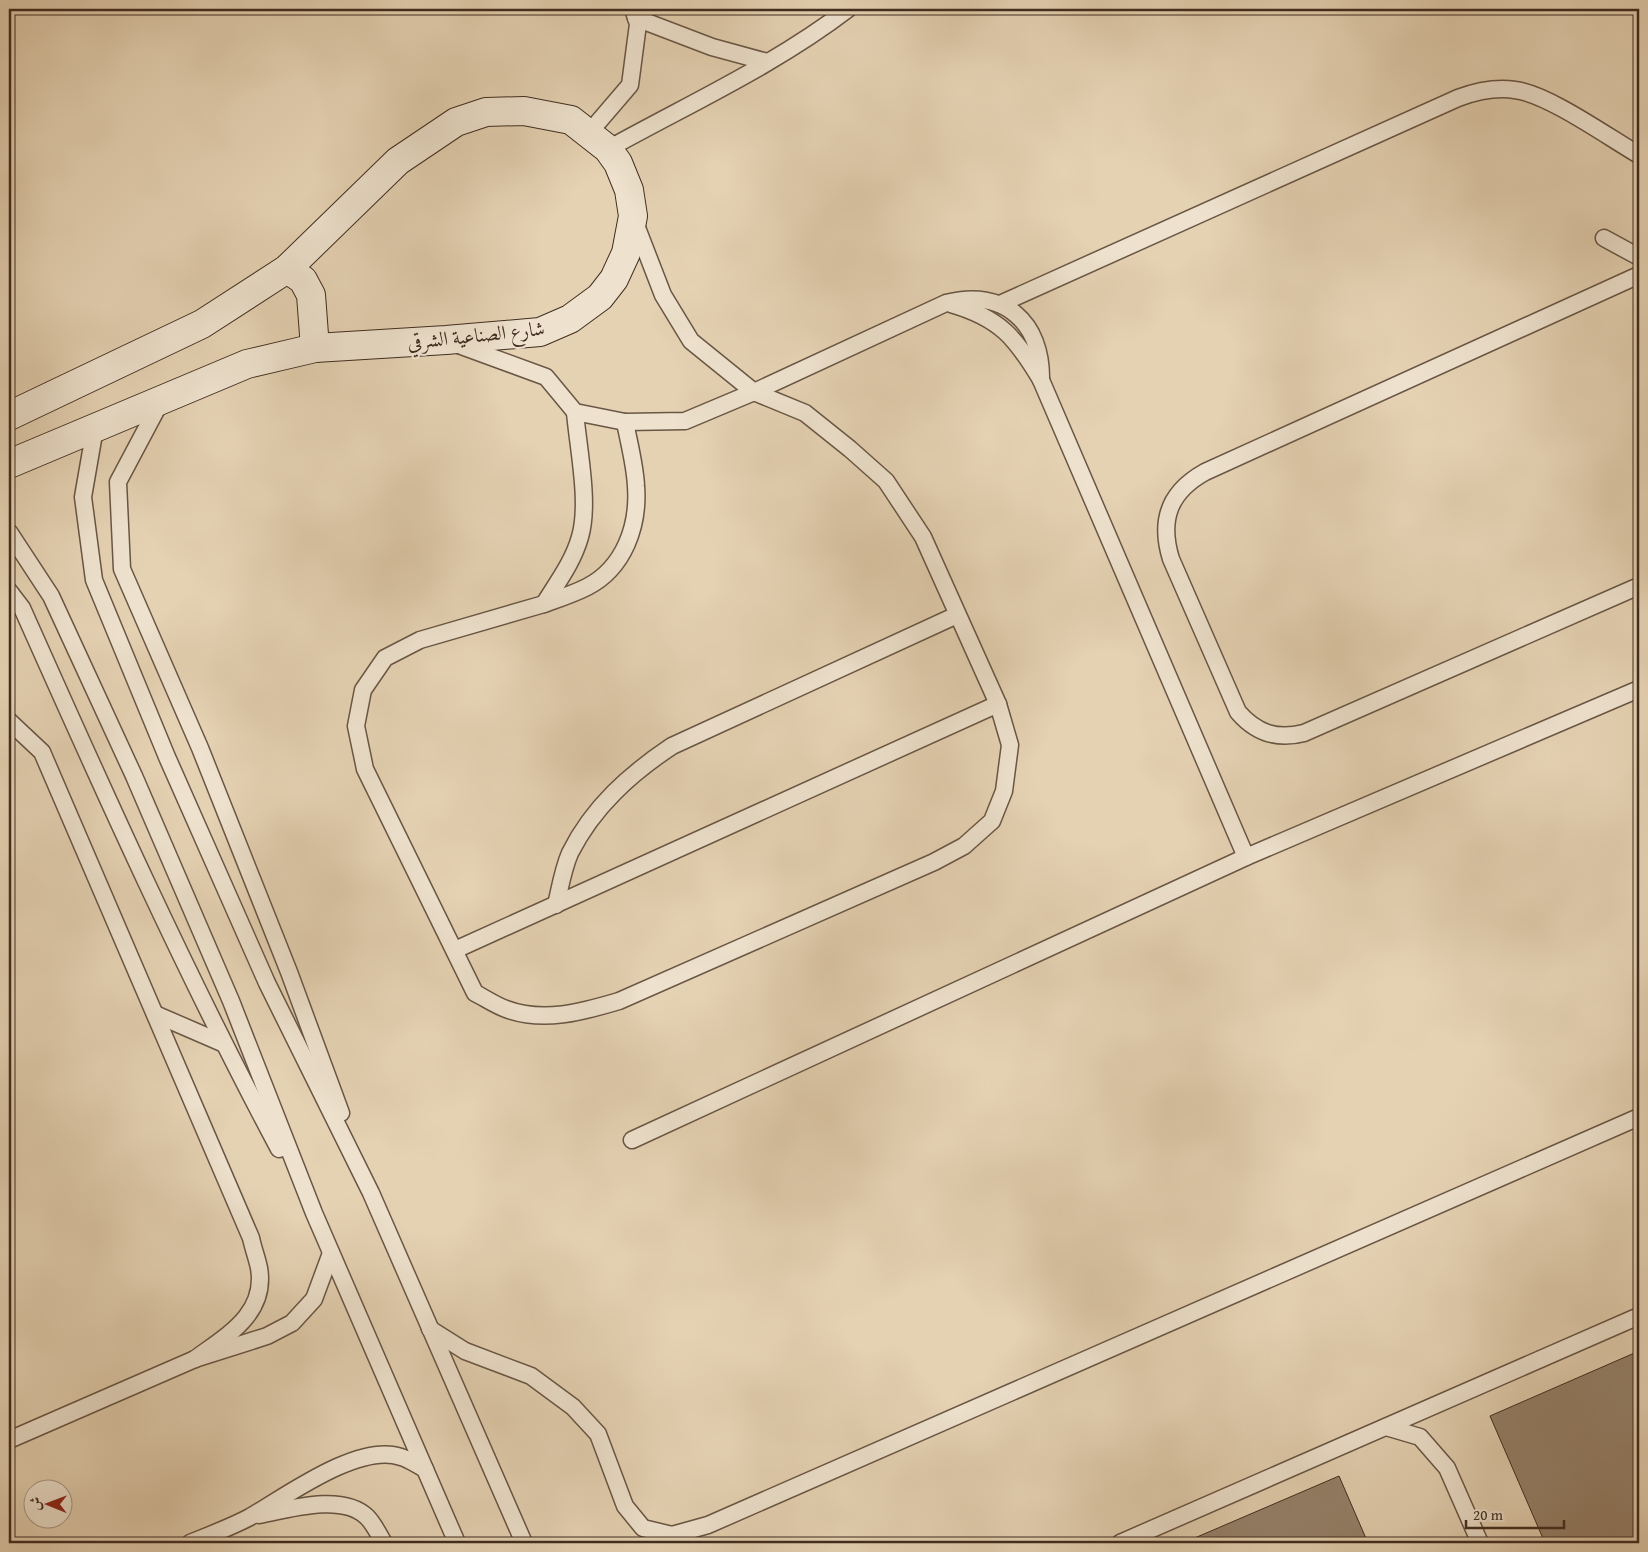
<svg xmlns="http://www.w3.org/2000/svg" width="1648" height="1552" font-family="'Gentium Book Plus',Amiri,serif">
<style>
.building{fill:#96836c;stroke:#402d20}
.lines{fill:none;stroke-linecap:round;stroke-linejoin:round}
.lane-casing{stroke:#695645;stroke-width:19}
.secondary-casing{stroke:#402d20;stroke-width:30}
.lane{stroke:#eee2ce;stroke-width:16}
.secondary{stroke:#eee2ce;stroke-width:28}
.labels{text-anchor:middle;stroke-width:4;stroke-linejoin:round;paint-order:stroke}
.street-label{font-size:20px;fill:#402d20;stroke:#eee2ce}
</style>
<rect width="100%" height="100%" fill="#e5d2b3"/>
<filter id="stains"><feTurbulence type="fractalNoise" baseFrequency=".004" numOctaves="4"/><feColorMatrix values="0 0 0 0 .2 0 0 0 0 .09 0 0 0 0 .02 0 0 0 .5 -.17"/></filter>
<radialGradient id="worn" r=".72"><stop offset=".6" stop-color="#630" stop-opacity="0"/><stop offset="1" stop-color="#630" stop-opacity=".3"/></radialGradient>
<g class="building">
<path d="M1639,1351V1543H1545L1490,1416Z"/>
<path d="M1339,1476L1368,1543H1183Z"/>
</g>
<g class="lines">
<g class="lane-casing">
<g id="lane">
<path d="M636,18L712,47L767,62"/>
<path d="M588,134L630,85L638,24L633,9"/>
<path d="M608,149C689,104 775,65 848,9"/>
<path d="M1604,238L1639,257"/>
<path d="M1639,275L1205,472C1169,492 1159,520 1171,559L1238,712C1256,733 1277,740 1304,733L1639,586"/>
<path d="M951,304C1000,318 1016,338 1041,380L1246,857"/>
<path d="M1000,304L1458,98C1477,91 1495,87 1515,90C1548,94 1608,137 1639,155"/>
<path d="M456,344L546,377L575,412L625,422L685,421L754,392L946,303C1004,288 1042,322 1041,380"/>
<path d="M161,401L118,482L122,569L200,748L289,972L341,1113"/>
<path d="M575,412C578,448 590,503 580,537C573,562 557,583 544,604L420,640L385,658L363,690L356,726L365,769L475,993C485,998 495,1005 506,1009C543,1023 582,1012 619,1001L934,862L964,846L992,821L1004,791L1010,745L998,704L923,537L886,481L850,449L805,413L754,392L691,341L663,295L634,220"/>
<path d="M95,428L83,497L94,580L167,757L267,983L371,1193L524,1543"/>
<path d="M9,532L51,596L134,776L231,1001L314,1213L457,1543"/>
<path d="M9,591L22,608C103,790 185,973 279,1149"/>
<path d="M544,604C558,599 573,594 587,587C624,568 639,526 636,486C635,465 629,443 625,422"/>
<path d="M9,721L42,752L251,1238C253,1248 257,1258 259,1268C267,1314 226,1336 195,1359"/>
<path d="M556,905C560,888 563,869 570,853C593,807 630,774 672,746L957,615"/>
<path d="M455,950L998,704"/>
<path d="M155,1014L222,1043"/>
<path d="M632,1140L1246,857L1639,689"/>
<path d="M430,1329L465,1351L531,1376L573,1407L598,1434L625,1506L643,1528L672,1535L708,1525L1639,1117"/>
<path d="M1386,1427L1420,1437L1447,1468L1480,1543"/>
<path d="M9,1440L195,1359L267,1336L292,1323L314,1299L331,1253"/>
<path d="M259,1515C289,1509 343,1493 367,1517C374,1524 379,1535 384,1543"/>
<path d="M190,1543C210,1535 231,1527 250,1517C285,1497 359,1442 401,1457C409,1459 417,1465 425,1469"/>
<path d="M1120,1543L1639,1316"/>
</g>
</g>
<g class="secondary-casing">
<g id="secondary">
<path d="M287,269L303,280L311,295L315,348"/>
<path d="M9,416L202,324L287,269L398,161L456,122L486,112L524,111L571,120L608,149L618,163L629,190L633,216L626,253L614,279L600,297L570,319L540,332L446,340L315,348L247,364L9,464"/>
</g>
</g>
<use href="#lane" class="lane"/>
<use href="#secondary" class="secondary"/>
</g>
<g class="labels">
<g class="street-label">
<text transform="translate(476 335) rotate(-6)" y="7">شارع الصناعية الشرقي</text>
</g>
</g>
<rect width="1648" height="1552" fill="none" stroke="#e5d2b3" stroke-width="30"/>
<rect x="10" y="10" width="1628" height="1532" fill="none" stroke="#402d20" stroke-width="2.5"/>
<rect x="15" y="15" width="1618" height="1522" fill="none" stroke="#402d20"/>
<g transform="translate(48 1504) rotate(271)"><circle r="24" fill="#eee2ce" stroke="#a89a88"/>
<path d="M0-4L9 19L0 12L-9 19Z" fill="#8f2418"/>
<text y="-8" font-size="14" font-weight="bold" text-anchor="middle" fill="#402d20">ش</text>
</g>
<path d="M1466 1520v8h98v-8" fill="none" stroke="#402d20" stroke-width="2.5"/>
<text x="1473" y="1520" font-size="15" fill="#402d20" stroke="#eee2ce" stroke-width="4" paint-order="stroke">20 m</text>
<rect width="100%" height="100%" filter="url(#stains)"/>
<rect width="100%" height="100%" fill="url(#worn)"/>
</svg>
